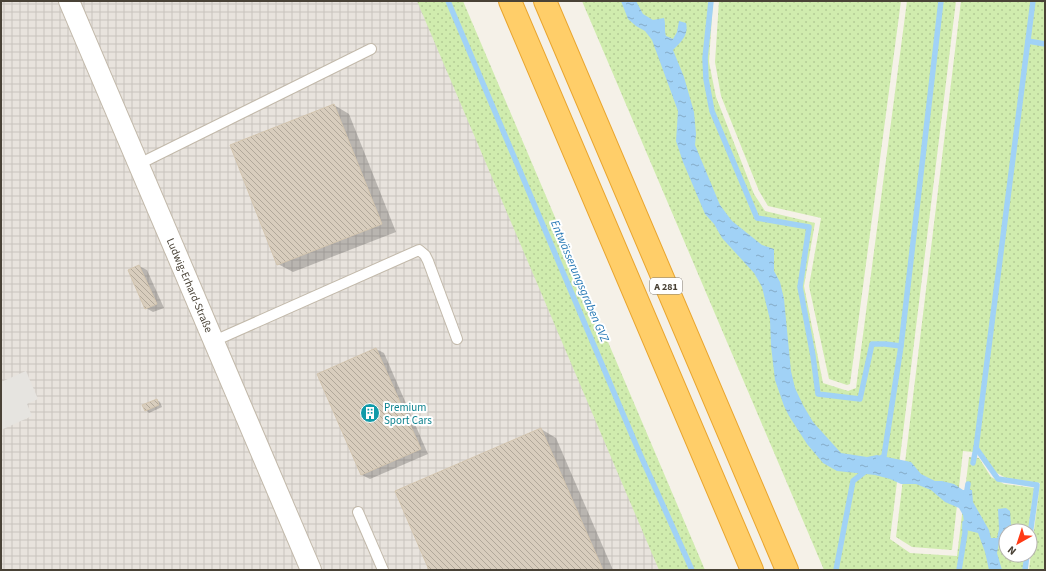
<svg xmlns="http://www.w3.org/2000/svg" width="1046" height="571" font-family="'Source Sans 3',sans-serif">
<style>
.industrial{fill:url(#industrial-grid)}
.grass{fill:url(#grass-dots)}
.parking{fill:#e6e4e0}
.water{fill:url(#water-ripples)}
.shadow{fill:#0003}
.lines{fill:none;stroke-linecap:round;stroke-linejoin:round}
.stream{stroke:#a1d2f6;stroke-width:5.5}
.building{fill:url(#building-back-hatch);stroke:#d3c5af}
.lane-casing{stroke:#c2b9aa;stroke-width:12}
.street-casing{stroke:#c2b9aa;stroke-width:22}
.highway-casing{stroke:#e9a52e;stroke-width:24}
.lane{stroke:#fff;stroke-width:10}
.street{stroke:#fff;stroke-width:20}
.highway{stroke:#ffce69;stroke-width:22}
.labels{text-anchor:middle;stroke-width:4;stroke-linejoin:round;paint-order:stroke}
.shield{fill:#fff;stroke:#807b72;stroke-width:1}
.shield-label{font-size:10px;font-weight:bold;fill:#494236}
.street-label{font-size:11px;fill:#494236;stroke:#fff}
.culture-label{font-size:11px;fill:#0d838f;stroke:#fff;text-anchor:start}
.water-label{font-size:12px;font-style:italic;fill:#2578b5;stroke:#fff}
</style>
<defs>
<pattern id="industrial-grid" width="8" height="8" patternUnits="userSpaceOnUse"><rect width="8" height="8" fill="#e8e3dd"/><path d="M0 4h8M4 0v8" fill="none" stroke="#c8c4be"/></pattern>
<pattern id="grass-dots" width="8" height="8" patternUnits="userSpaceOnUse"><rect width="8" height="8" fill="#d0ecae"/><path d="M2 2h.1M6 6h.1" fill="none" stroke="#b4cc96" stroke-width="1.8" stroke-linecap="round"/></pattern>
<pattern id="water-ripples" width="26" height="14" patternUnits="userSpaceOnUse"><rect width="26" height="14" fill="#a1d2f6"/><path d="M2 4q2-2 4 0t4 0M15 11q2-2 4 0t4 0" fill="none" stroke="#85acc8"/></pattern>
<pattern id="building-back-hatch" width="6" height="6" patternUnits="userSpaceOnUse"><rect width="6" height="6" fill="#d8cdbd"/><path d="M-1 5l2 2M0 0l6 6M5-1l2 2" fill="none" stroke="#b1a89a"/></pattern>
</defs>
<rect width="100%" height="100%" fill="#f5f1e8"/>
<path class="industrial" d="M1,1H418L660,570H1Z"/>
<g class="grass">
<path d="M417,1H463L705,570H659Z"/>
<path d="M582,1H713L709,62L716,97L754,194L765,211L815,223L804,286L823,383L848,391L856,388L907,1H956L890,539L910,553L957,556L969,457L979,458L991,477L1004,484L1034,488L1028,531H1006V555H1025L1023,570H824Z"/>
<path d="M719,1H901L850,384L847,385L829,379L809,286L821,218L768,206L759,191L721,96L715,62Z"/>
<path d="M961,1H1045V570H1029L1040,483L1006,478L995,472L982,453L963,451L952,550L912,547L896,537Z"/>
</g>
<path class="parking" d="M26,371L38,399L27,404L32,416L1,430V382Z"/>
<path class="water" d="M621,1H636L643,14L653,20L664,18C666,24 664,30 666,36L673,39L677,32L679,21L686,23C689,35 681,42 673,50L684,77L694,112L696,134L695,145L720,205L732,221L762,245L774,249V271L780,282L784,299L791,371L795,388L803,405L813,422L841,453L867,457L877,455L911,462L921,474L935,481H942L954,484L963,490H972L973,502L989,530L991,538H997L999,529L998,509L1006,508L1010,511L1011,526L1009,531H1006V537L999,543L997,553L1002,570H989L985,552L978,533L962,529L964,522L963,515L959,508L945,502L931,490L916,484H901L890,479L875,475L837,471L823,463L807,444L789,416L784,406L775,380L771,346L770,320L762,287L754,273L722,238L714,224L705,214L683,162L676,141L678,111L652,40L645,31L636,26L628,19Z"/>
<g class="shadow">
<path d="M334,105L349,114L396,232L293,272L278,264Z"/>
<path d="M139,266L147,270L164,308L153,312L146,308L129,270Z"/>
<path d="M376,349L384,353L428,454L370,479L362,475L318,374Z"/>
<path d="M157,400L160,402L162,407L149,413L146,410Z"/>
<path d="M541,429L556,438L613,570H430Z"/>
</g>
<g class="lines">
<g class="stream">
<path d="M448,1L640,454L692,570"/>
<path d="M711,1L705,58L706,79L712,111L757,218L809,227L800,287L813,356L818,394L860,399L872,344H885L901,346"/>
<path d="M1028,41L1045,44"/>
<path d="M976,448L998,479L1037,485L1030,535"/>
<path d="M878,460L884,456L901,346L941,1"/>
<path d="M973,463L976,448L1033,1"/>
<path d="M966,496L968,484"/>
<path d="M836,570L853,481L867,470"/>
<path d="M959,570L965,533V523"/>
<path d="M1025,570L1027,555"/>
</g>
</g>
<g class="building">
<path d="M334,104L382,224L277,265L230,145Z"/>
<path d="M139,265L157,304L145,309L128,270Z"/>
<path d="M376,348L421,449L361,475L317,374Z"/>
<path d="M157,399L159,405L145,411L142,405Z"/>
<path d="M541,428L603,570H429L395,491Z"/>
</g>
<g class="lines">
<g class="lane-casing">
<g id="lane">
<path d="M139,164L371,49"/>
<path d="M214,341L419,250L425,255L428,261L457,339"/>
<path d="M358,512L383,570"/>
</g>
</g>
<g class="street-casing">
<path id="street" d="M69,1L311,570"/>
</g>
<g class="highway-casing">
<g id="highway">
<path d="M510,1L752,570"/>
<path d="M545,1L787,570"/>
</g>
</g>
<use href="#lane" class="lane"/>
<use href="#street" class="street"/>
<use href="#highway" class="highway"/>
</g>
<defs>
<g id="building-disc" transform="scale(1)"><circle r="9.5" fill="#0f9aa8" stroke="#fff"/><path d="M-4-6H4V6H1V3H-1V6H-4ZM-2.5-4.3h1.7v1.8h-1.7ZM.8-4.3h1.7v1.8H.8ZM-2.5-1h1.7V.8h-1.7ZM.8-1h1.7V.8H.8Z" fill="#fff"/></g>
</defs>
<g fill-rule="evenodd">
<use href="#building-disc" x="370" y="413"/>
</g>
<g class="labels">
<rect class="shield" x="650" y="278" width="32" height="16" rx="3"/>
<g class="shield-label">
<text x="666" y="290">A 281</text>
</g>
<g class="street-label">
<text transform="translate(190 285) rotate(67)" y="4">Ludwig-Erhard-Straße</text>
</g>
<g class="culture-label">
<text x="384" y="411">Premium<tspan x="384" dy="13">Sport Cars</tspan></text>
</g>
<g class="water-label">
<text transform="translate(580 281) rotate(67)" y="4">Entwässerungsgraben GVZ</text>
</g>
</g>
<rect width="1046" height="571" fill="none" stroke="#494236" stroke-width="4"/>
<g transform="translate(1018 543) rotate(219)"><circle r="19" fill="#ffffff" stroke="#b6b3af"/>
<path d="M0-3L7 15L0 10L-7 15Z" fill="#ff3a15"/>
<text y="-6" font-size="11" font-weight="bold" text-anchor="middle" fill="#494236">N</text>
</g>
</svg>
